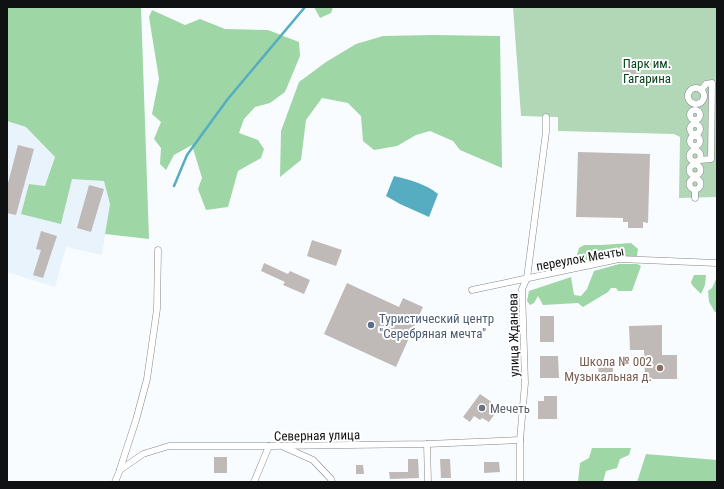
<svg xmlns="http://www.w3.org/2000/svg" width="724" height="489" font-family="'Roboto Condensed',sans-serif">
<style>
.built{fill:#e9f3fc}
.green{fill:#b2d7b6}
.forest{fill:#9ed6a6}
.water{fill:#56adc2}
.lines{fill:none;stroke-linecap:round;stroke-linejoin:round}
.stream{stroke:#56adc2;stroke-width:2.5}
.building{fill:#bfbab8}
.street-casing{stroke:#83878a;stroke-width:7}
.street{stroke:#fff;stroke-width:6}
.service-dot{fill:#5c6f8a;stroke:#fff;stroke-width:1.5}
.education-dot{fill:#8d6e63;stroke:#fff;stroke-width:1.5}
.worship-dot{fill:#6b7280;stroke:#fff;stroke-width:1.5}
.labels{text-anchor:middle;stroke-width:4;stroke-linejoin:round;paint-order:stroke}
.park-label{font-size:13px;fill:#06461a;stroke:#fff}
.street-label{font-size:13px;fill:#101112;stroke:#fff}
.service-label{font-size:13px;fill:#4e5e75;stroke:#fff;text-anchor:start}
.education-label{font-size:13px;fill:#785e54;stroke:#fff;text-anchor:end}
.worship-label{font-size:13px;fill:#5b616d;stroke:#fff;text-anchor:start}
</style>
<rect width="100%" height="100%" fill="#f9fcff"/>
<path class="built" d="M7,121L26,127L55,157L45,186L29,184L21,214L72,178L104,181L110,204L102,255L66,247L55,287L7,272Z"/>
<path class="green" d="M513,7H717V197L679,198L680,137L674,134L558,131V117L521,116Z"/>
<g class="forest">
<path d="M7,7H141L149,239L105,234L110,204L104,181L72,179L61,224L21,214L29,184L45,186L55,157L26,127L7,121Z"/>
<path d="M314,7H333L331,13L320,18Z"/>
<path d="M152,10L185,25L200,19L225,29L268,30L299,42L300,56L285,92L270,103L255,107L244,119L239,133L258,140L264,149L261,158L238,171L228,207L206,210L198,189L202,178L192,145L174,155L166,170L160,164L161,148L154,139L161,122L152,114L159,79L149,17Z"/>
<path d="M434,35L500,36L502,168L460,150L453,141L430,131L416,135L397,146L374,150L363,141L361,116L348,103L322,98L306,120L301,160L280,177L281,131L299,82L326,62L356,44L383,36Z"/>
<path d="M631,243L638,249L637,256L576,261V258L579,248L584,245H601Z"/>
<path d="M619,264H637L641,266L632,291H618L616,288H611L608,292L583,307L578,303L543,305L538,296L534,303L530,305L527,301L529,291L571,277L574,295L581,296L587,289L594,271Z"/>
<path d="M694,275H706L705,285L701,294L692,285L691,282Z"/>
<path d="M717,277V312H715L709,302L708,291L712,288Z"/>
<path d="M592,448H631L629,455L620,459L617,468L606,471L603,482H578L580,463L589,458Z"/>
<path d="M646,454L717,460V482H637Z"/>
</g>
<path class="water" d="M394,176C410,180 426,184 438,194L429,217L400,204L386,196Z"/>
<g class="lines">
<path class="stream" d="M174,186L187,155L227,100L305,7"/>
</g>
<g class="building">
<path d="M624,60L638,62L636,75L622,73Z"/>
<path d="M18,145L34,149L16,215L7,213V187Z"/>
<path d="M578,152L650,154L648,223L643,222V228H628V222H623V218L576,217Z"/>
<path d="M89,185L104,189L91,232L77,228Z"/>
<path d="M41,231L57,236L43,278L33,275L41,250L36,249Z"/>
<path d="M312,240L342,250L336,266L307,256Z"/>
<path d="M264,263L288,274L290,271L310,280L304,294L283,285L285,282L261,271Z"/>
<path d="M347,283L399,307L403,298L423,307L396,367L324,334Z"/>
<rect x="540" y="316" width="14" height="26"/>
<path d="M662,325V355H677V379H645L644,350H630L629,326Z"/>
<path d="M540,356H558L559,378H540Z"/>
<path d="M599,359H613V378H598Z"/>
<path d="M480,394L493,403L491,406L497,411L489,422L482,418L480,420L474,416L470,422L463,417Z"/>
<path d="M544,396H557V419H538V401H544Z"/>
<rect x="214" y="457" width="13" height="16"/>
<path d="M408,459H418L419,478L390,479L389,472H408Z"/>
<path d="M440,459H450L451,478H441Z"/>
<path d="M484,462H499L500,472L484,473Z"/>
<path d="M356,465H363L364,474H356Z"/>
</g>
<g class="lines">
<g class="street-casing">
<g id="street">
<circle cx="696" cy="96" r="8"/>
<circle cx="695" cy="115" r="5"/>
<circle cx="695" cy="129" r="5"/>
<circle cx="695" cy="141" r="5"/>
<circle cx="695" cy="156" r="5.5"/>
<path d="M700,160L711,159L712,83L706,84L701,90"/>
<circle cx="695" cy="170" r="5.5"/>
<circle cx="695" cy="184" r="5.5"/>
<path d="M695,190V198"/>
<path d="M472,290L619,259L717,263"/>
<path d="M427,444L428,482"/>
<path d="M284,447L313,460L331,479L332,482"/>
<path d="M120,469L136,420L147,379L157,309L158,250"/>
<path d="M115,482L120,470L143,454L169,446H272L427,444L520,440"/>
<path d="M254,482L269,446"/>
<path d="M520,482V440L525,383L522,289L527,278L546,132V117"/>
</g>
</g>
<use href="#street" class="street"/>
</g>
<circle class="service-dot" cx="371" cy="325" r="4"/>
<circle class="education-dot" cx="660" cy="368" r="4"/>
<circle class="worship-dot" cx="482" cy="408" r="4"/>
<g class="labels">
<g class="park-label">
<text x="647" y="68">Парк им.<tspan x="647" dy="15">Гагарина</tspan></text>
</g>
<g class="street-label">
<text transform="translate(580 258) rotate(-10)" y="5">переулок Мечты</text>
<text transform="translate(513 335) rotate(-91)" y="5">улица Жданова</text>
<text transform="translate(317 435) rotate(-1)" y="5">Северная улица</text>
</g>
<g class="service-label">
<text x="379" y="323">Туристический центр<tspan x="379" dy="15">"Серебряная мечта"</tspan></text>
</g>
<g class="education-label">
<text x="652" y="366">Школа № 002<tspan x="652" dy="15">Музыкальная д.</tspan></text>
</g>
<g class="worship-label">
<text x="490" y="413">Мечеть</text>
</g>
</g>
<rect width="724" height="489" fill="none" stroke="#101112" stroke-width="16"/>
</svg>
